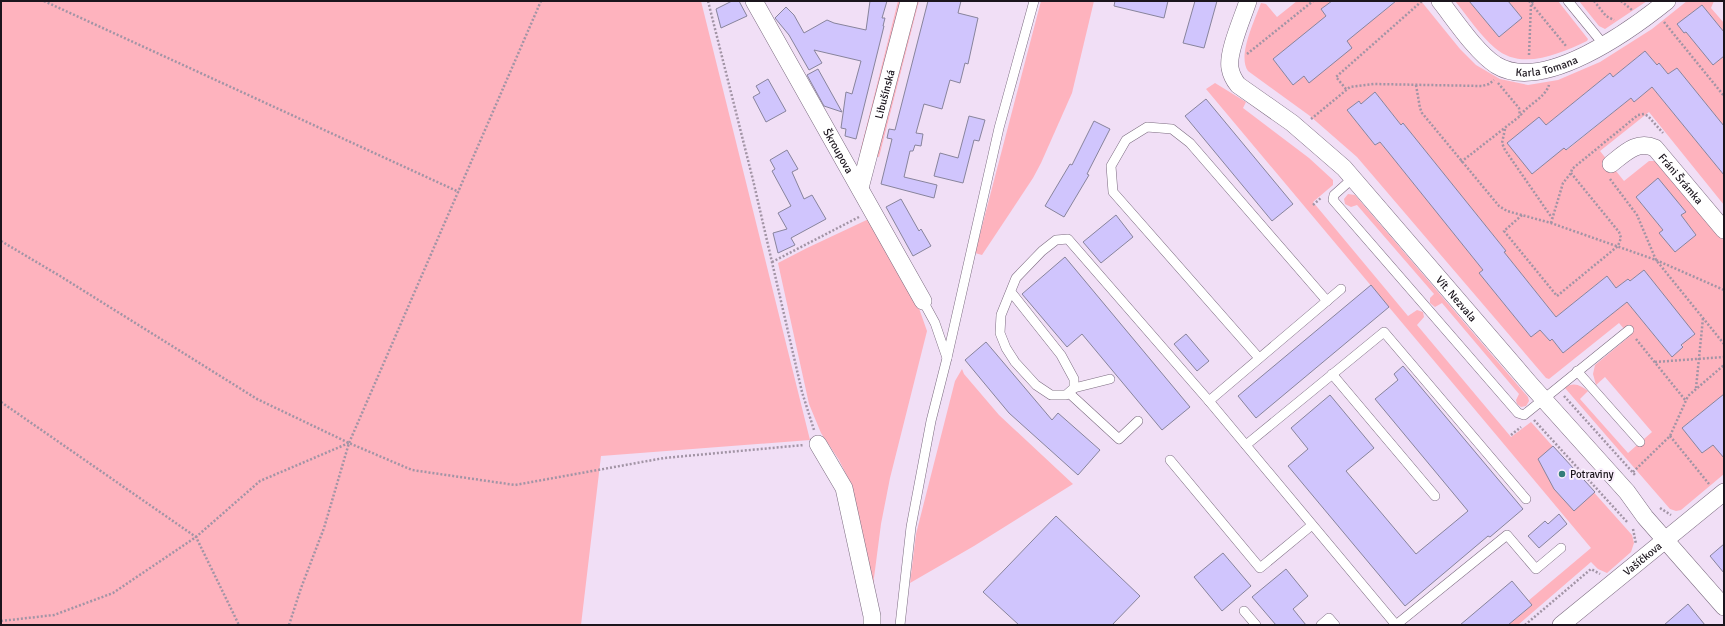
<svg xmlns="http://www.w3.org/2000/svg" width="1725" height="626" font-family="Signika,sans-serif">
<style>
.green{fill:#feb3be;fill-rule:evenodd}
.building{fill:#d0c5fd;stroke:#88849c}
.lines{fill:none;stroke-linecap:round;stroke-linejoin:round}
.lane-casing{stroke:#7c6c80;stroke-width:10}
.street-casing{stroke:#7c6c80;stroke-width:18}
.path{stroke:#a294a5;stroke-width:2.5;stroke-dasharray:2 2;stroke-linecap:butt}
.lane{stroke:#fff;stroke-width:9}
.street{stroke:#fff;stroke-width:17}
.poi-dot{fill:#347d79;stroke:#faeffd;stroke-width:1.5}
.labels{text-anchor:middle;stroke-width:4;stroke-linejoin:round;paint-order:stroke}
.street-label{font-size:11px;fill:#1b151d;stroke:#faeffd}
.poi-label{font-size:11px;fill:#1b151d;stroke:#faeffd;text-anchor:start}
</style>
<rect width="100%" height="100%" fill="#f1dff6"/>
<g class="green">
<path d="M1,1H701L810,440L601,456L581,625H1Z"/>
<path d="M898,1H902L863,152H860Z"/>
<path d="M915,1H919L879,157L875,156Z"/>
<path d="M1041,1H1094L1072,93L1041,163L1033,178L982,255L975,253Z"/>
<path d="M1297,1H1332L1321,9L1331,22L1316,25L1273,59L1293,85L1304,76L1309,82L1342,35L1357,32L1397,1H1421L1460,49L1476,65L1500,79L1528,85L1558,80L1600,62L1652,29L1687,1H1714L1711,8L1724,23V32L1702,5L1677,24L1684,33L1686,32L1713,65L1724,56V126L1677,68L1668,74L1659,63L1657,65L1645,51L1613,77L1610,73L1546,125L1532,174L1554,156L1561,144L1567,150L1631,98L1634,102L1652,87L1724,175V205L1649,112L1600,151L1624,181L1649,161H1655L1661,164L1724,241V394L1682,428L1702,453L1713,445L1724,446V474L1681,510L1676,511L1670,509L1565,388C1574,381 1581,386 1588,391L1580,399L1628,453L1652,432L1605,377L1596,385L1593,374L1595,365L1630,336L1619,323L1549,379L1546,378L1357,157L1310,116L1248,71C1237,56 1255,20 1261,3L1266,4L1277,17ZM1375,92L1401,125L1403,123L1506,251L1504,252L1556,317L1607,276L1616,288L1628,279L1630,281L1644,270L1672,306L1683,347L1671,356L1627,302L1563,353L1552,339L1550,341L1540,330L1531,337L1479,273L1483,270L1389,153L1380,142L1375,145L1347,110L1359,101L1361,104ZM1658,179L1685,212L1681,215L1696,235L1675,252L1660,233L1663,230L1636,197Z"/>
<path d="M1455,1H1469L1499,37L1522,18L1508,1H1558L1588,39L1587,41C1559,54 1521,71 1495,48C1480,35 1468,17 1455,1Z"/>
<path d="M1579,1H1647L1605,29L1599,26Z"/>
<path d="M1215,83L1246,102L1243,108L1309,158L1333,180V185L1313,202L1408,316L1417,310L1423,312L1424,317L1417,325L1511,437L1531,422L1632,535L1634,543L1631,552L1607,573L1598,569L1591,562L1518,625H1508L1532,605L1528,601L1591,548L1206,89Z"/>
<path d="M1348,194L1355,195L1528,397L1529,401L1526,406L1521,407L1517,404L1516,400L1519,394L1442,303L1435,307L1430,303V298L1434,294L1357,205L1351,207L1345,204L1344,199Z"/>
<path d="M873,217L915,297L927,331L890,478L881,524L872,593L855,504L847,476L839,460L821,433L809,404L778,263L807,248Z"/>
<path d="M962,369L964,374L999,415L1073,484L974,546L910,583L916,534L955,381Z"/>
</g>
<g class="building">
<path d="M732,1H739L747,16L721,28L716,9Z"/>
<path d="M870,1H887L882,18H885L883,26H884L856,139L845,136L846,129L841,128L846,92L852,94L861,61L814,50L822,63L809,70L789,35L775,18L786,7L794,15L804,33L827,20L834,23L866,30Z"/>
<path d="M928,1H961L958,13L978,18L968,64L965,63L960,83L950,80L942,109L924,104L916,133L923,134L921,146L915,145L913,151H910L904,177L937,185L934,198L881,184L892,139L887,138L889,129L895,130Z"/>
<path d="M1115,1H1168L1164,18L1114,6Z"/>
<path d="M1195,1H1217L1204,48L1183,43Z"/>
<path d="M1332,1H1396L1347,41L1352,48L1309,83L1304,76L1293,85L1273,59L1326,16L1321,9Z"/>
<path d="M1469,1H1508L1522,18L1499,37Z"/>
<path d="M1702,5L1724,32V56L1713,65L1686,32L1684,33L1677,24Z"/>
<path d="M1645,51L1657,65L1659,63L1668,74L1677,68L1724,126V175L1652,87L1634,102L1631,98L1566,150L1564,148L1532,174L1507,143L1539,117L1546,125L1610,73L1613,77Z"/>
<path d="M818,69L842,112L824,106L807,75Z"/>
<path d="M768,79L786,111L766,122L753,97L760,93L756,86Z"/>
<path d="M1375,92L1401,125L1403,123L1506,251L1504,252L1556,317L1607,276L1616,288L1628,279L1630,281L1644,270L1695,334L1681,345L1683,347L1672,357L1627,302L1563,353L1552,339L1550,341L1540,330L1531,337L1479,273L1483,270L1389,153L1380,142L1375,145L1347,110L1359,101L1361,104Z"/>
<path d="M1206,99L1293,204L1272,221L1185,116Z"/>
<path d="M969,116L985,120L979,141L974,140L963,183L934,176L940,153L958,158Z"/>
<path d="M1094,121L1110,129L1087,174L1089,175L1064,217L1045,206L1070,164L1072,165Z"/>
<path d="M787,150L798,169L792,172L804,199L812,195L826,219L791,238L795,245L778,253L773,233L787,229L778,213L791,206L772,171L775,169L770,160Z"/>
<path d="M1658,178L1686,212L1681,215L1696,235L1675,252L1659,233L1663,230L1636,197Z"/>
<path d="M901,199L919,231L921,229L931,246L913,256L886,207Z"/>
<path d="M1116,215L1133,237L1101,263L1083,242Z"/>
<path d="M1065,257L1190,407L1162,430L1082,334L1067,347L1022,294Z"/>
<path d="M1371,285L1389,307L1256,418L1238,396Z"/>
<path d="M1186,334L1209,361L1197,371L1174,344Z"/>
<path d="M986,342L1052,420L1058,413L1100,450L1078,475L1009,413L965,360Z"/>
<path d="M1403,366L1523,509L1490,537L1488,536L1405,606L1288,466L1308,449L1291,428L1330,395L1374,448L1346,471L1416,554L1468,511L1375,399L1398,380L1394,374Z"/>
<path d="M1724,394V458L1713,445L1702,453L1682,428Z"/>
<path d="M1553,446L1595,492L1574,511L1554,489L1538,459Z"/>
<path d="M1559,514L1567,524L1539,548L1528,536L1545,521L1548,524Z"/>
<path d="M1056,516L1140,596L1112,625H1019L983,592Z"/>
<path d="M1724,544V573L1710,556Z"/>
<path d="M1223,553L1251,586L1222,611L1194,577Z"/>
<path d="M1286,569L1308,596L1293,609L1306,625H1276L1252,597Z"/>
<path d="M1512,581L1532,605L1508,625H1460Z"/>
<path d="M1688,604L1705,625H1664Z"/>
</g>
<g class="lines">
<g class="lane-casing">
<g id="lane">
<path d="M1568,1L1604,45"/>
<path d="M1353,178L1334,195L1333,200L1518,413L1524,415L1629,330"/>
<path d="M1011,292L1061,355L1074,379V388L1066,395H1051L1036,385L1015,362L1006,348L1000,333L1001,315L1016,278L1042,251L1056,240L1068,239L1209,401L1396,625"/>
<path d="M947,358L999,128L1034,1"/>
<path d="M1259,358L1113,192L1111,166L1126,140L1147,127L1172,129L1190,143L1327,301"/>
<path d="M1577,371L1640,442"/>
<path d="M1332,374L1435,496"/>
<path d="M1074,388L1110,379"/>
<path d="M1069,393L1119,439L1138,421"/>
<path d="M1209,401L1341,289"/>
<path d="M1246,445L1384,332L1526,499"/>
<path d="M1170,460L1260,568L1312,525"/>
<path d="M1244,611L1256,625"/>
<path d="M900,625L911,527L931,421L947,358L935,323L923,301"/>
<path d="M1321,625L1329,618L1335,625"/>
<path d="M1396,625L1507,535L1536,569L1561,548"/>
</g>
</g>
<g class="street-casing">
<g id="street">
<path id="s1" d="M754,1L923,301"/>
<path id="s2" d="M1248,1C1243,17 1227,52 1230,68C1231,74 1234,80 1238,85L1292,123L1344,168L1530,384L1627,492L1645,517L1724,607"/>
<path id="s3" d="M1440,1C1455,20 1476,52 1496,65C1543,94 1631,30 1667,1"/>
<path id="s4" d="M1611,164C1625,153 1637,140 1655,148L1724,230"/>
<path id="s5" d="M860,188L909,1"/>
<path d="M818,444L844,488L872,616V625"/>
<path id="s6" d="M1561,625L1724,492"/>
</g>
</g>
<g class="path">
<path d="M44,1L459,192"/>
<path d="M708,1L753,180L802,392L814,430"/>
<path d="M1529,1L1566,46"/>
<path d="M1594,1L1606,16L1614,20"/>
<path d="M1621,1L1632,10"/>
<path d="M1664,22L1724,96"/>
<path d="M1247,54L1313,1"/>
<path d="M1529,55L1531,4L1534,1"/>
<path d="M1498,83L1519,108L1520,116"/>
<path d="M1416,85L1420,108L1422,113L1499,206L1507,211L1551,223L1656,260L1724,290"/>
<path d="M1346,89L1336,77L1422,1"/>
<path d="M1311,119L1350,87L1374,84L1482,86L1489,84L1494,80"/>
<path d="M1505,129L1502,143L1505,150L1552,218"/>
<path d="M1461,162L1520,116C1528,104 1545,98 1549,85"/>
<path d="M1610,179L1637,215L1656,260L1724,344"/>
<path d="M1313,205L1322,197"/>
<path d="M1522,215L1504,231L1557,296L1618,246L1621,238L1619,232L1571,173"/>
<path d="M1551,223L1563,183L1571,173L1572,169L1638,115L1644,114L1648,116L1663,133"/>
<path d="M1,241L60,276L257,399L349,443L412,470L515,485L664,458L804,445"/>
<path d="M772,262L859,217"/>
<path d="M1636,339L1686,401"/>
<path d="M1655,362L1724,357"/>
<path d="M1696,388L1703,318"/>
<path d="M1564,396L1636,476"/>
<path d="M1,402L196,537L239,625"/>
<path d="M1534,420L1628,523"/>
<path d="M1511,435L1521,427"/>
<path d="M1670,436L1709,484"/>
<path d="M1633,472L1670,436L1688,396L1724,365"/>
<path d="M1660,508L1671,515"/>
<path d="M1633,529L1636,544"/>
<path d="M1,621L54,615L113,593L196,537L260,481L349,443"/>
<path d="M289,625L301,588L324,528L349,443L541,1"/>
<path d="M1525,625L1591,569L1600,574"/>
</g>
<use href="#lane" class="lane"/>
<use href="#street" class="street"/>
</g>
<circle class="poi-dot" cx="1562" cy="474" r="4"/>
<g class="labels">
<g class="street-label">
<text dy="4" stroke="none"><textPath href="#s3" startOffset="138">Karla Tomana</textPath></text>
<text dy="4" stroke="none"><textPath href="#s5" startOffset="97">Libušínská</textPath></text>
<text dy="4" stroke="none"><textPath href="#s1" startOffset="172">Škroupova</textPath></text>
<text dy="4" stroke="none"><textPath href="#s4" startOffset="90">Fráni Šrámka</textPath></text>
<text dy="4" stroke="none"><textPath href="#s2" startOffset="396">Vít. Nezvala</textPath></text>
<text dy="4" stroke="none"><textPath href="#s6" startOffset="105">Vašíčkova</textPath></text>
</g>
<g class="poi-label">
<text x="1570" y="478">Potraviny</text>
</g>
</g>
<rect width="1725" height="626" fill="none" stroke="#1b151d" stroke-width="4"/>
</svg>
